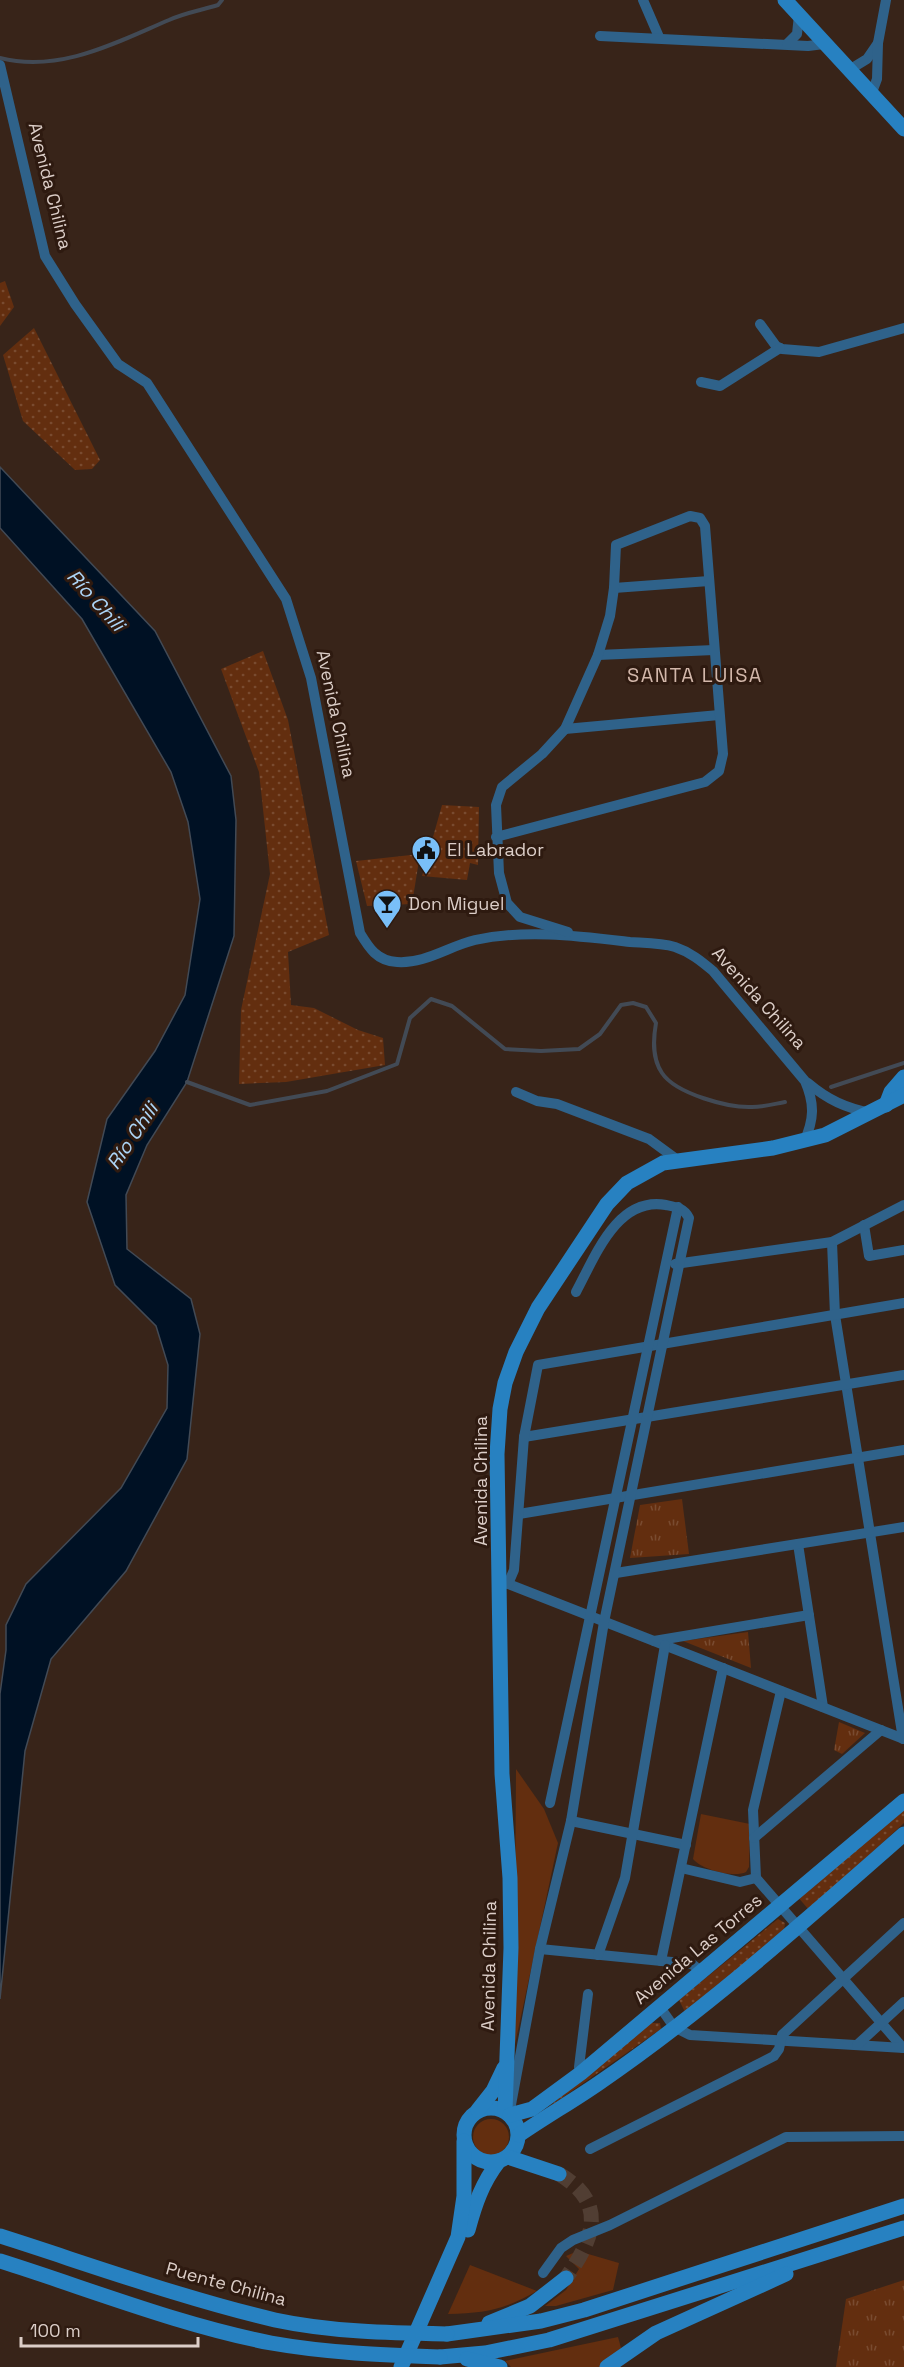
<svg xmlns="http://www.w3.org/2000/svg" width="904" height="2367" font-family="'Space Grotesk',sans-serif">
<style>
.grass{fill:url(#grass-dots)}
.park{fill:url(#park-tufts)}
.garden{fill:#632e0f}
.water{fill:#001124;stroke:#424a55;stroke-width:1.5}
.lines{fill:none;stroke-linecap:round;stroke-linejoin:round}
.stream{stroke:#424a55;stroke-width:4}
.secondary-tunnel{stroke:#513e33;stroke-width:15;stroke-dasharray:15 8;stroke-linecap:butt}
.street{stroke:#2f628a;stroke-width:10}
.secondary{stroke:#2781c1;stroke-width:15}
.secondary-bridge{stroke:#2781c1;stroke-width:15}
.labels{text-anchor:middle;stroke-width:6;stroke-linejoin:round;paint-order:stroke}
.street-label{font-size:18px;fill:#dccec8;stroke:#2e1a10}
.poi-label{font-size:18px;fill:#dccec8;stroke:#2e1a10;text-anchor:start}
.water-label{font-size:20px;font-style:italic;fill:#acd4f6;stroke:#2e1a10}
.neighbourhood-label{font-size:20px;letter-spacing:1.5px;fill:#d2b7aa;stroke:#2e1a10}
</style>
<defs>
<pattern id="grass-dots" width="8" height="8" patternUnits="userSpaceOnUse" patternTransform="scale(1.5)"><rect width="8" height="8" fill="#632e0f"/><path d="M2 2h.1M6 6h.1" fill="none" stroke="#794b30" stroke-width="1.8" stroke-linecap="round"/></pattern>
<pattern id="park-tufts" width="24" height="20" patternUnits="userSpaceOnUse" patternTransform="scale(1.5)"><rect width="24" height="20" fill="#632e0f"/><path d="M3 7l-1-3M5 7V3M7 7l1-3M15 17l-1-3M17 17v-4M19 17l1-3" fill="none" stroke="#794b30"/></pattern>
</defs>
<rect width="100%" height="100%" fill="#382419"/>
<g class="grass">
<path d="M5,281L14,307L0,326V283Z"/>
<path d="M34,328L100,460L92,469L75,470L23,421L3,355Z"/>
<path d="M263,651L288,720L329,935L288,952L291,1005L314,1008L358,1030L383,1038L385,1065L286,1082L239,1084L241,1010L270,874L259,772L221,669Z"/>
<path d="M442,805L479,807L478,865L470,863L467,880L422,876Z"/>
<path d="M420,854L412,904L367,906L356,861Z"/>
<path d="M904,1806V1823L809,1910L797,1896Z"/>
<path d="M778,1919L785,1923L784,1931L685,2012L679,2000Z"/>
<path d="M650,2023H660L661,2029L546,2109Z"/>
</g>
<g class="park">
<path d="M682,1499L689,1554L630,1558L640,1505Z"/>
<path d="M748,1632L751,1668L683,1641Z"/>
<path d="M839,1722L865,1733L842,1754L834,1750Z"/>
<path d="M904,2280V2367H836L846,2299Z"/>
</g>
<g class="garden">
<path d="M516,1769L544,1809L558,1843L514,2049Z"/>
<path d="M701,1814L750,1824L749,1867L746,1872C734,1878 702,1870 693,1859Z"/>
<circle cx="491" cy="2137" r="18"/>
<path d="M578,2251L619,2263L613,2290L556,2306H545L566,2290L579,2269L566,2256Z"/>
<path d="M470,2265L537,2291C504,2310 485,2313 448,2314Z"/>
<path d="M618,2337L621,2348L601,2367H511L505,2361Z"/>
</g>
<path class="water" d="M0,467L155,631L231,776L236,820L234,936L187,1082L147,1145L126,1195L127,1249L191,1299L200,1334L187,1459L126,1571L51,1659L25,1751L0,1999V1694L6,1650V1625L26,1584L121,1488L167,1408L168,1365L156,1326L115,1285L87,1202L107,1119L155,1051L185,995L200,899L188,822L171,772L82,619L0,528Z"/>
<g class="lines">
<g class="stream">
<path d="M0,58C60,73 115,43 169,20C184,13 202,10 218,5L222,0"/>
<path d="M187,1082L250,1105L327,1091L397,1064L410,1018L431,999L452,1006L505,1049L541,1051L579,1049L600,1034L621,1005L633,1003L646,1007L656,1023C653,1040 652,1058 662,1073C676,1094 729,1108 752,1107C763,1107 774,1104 785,1102"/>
<path d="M831,1087L904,1063"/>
</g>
<path class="secondary-tunnel" d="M559,2174C608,2203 594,2238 566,2278"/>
<g class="street">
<path d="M643,0L659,37"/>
<path d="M600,36L808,46L824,44"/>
<path d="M787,44L797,34L799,15"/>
<path d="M0,65L45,256L75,304L118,364L147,383L286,599L311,678L360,933C369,948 377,961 397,962C425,964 449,946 475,940C526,929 579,936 630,942C644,943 661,943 675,947C690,952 701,961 713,971L805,1081C815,1104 814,1120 804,1142"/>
<path d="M849,70L867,59L878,43"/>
<path d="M871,95L877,79L878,43L886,0"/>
<path d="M760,324L776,346L782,349L819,352L904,328"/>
<path d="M701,382L720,386L780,348"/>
<path d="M614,588L709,581"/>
<path d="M598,655L714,650"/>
<path d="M565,729L719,715"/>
<path d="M496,837L705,782L719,771L723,754L705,526L700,518L690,516L616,545L614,588L610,616L598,655L565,729L542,754L502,787L496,805L499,873L507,903L520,917L568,932"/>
<path d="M808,1083C828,1100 846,1108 871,1113"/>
<path d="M516,1092L537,1101L557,1104L649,1139L679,1161"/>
<path d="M864,1225L869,1256L904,1250"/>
<path d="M832,1242L835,1315L903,1739"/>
<path d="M675,1264L832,1242L904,1205"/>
<path d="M524,1437L904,1375"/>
<path d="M519,1514L904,1450"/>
<path d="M798,1544L823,1707"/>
<path d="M616,1573L904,1527"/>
<path d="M503,1582L904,1739"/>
<path d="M508,1584L514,1570L524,1437L538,1365L904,1303"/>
<path d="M654,1641L809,1615"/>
<path d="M781,1691L753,1810L756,1878L903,2048"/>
<path d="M550,1803L678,1207"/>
<path d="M571,1821L686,1845"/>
<path d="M754,1838L881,1730"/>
<path d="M681,1868L740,1882L756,1878"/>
<path d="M540,1949L692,1964L702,1972"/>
<path d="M598,1955L625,1878L665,1645"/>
<path d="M661,1961L723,1668"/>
<path d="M660,2007L674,2027L690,2035L904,2048"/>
<path d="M857,2045L904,2002"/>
<path d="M581,2073L579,2067L588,1994"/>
<path d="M510,2110L540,1949L571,1821L604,1622L689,1218C684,1208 676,1207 666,1205C617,1196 595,1257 576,1292"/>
<path d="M590,2149L774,2056L779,2049L782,2035L904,1923"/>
<path d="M543,2273L561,2248L573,2240L610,2225L786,2137L904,2136"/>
</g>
<g class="secondary">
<path d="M785,0L904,129"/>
<path d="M886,1105L891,1092L904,1077"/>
<circle cx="491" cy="2135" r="27"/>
<path d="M478,2110L493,2091L504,2068"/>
<path d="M505,2111L511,1948L510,1878L502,1774L497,1454L500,1409L505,1383L516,1352L538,1308L607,1204L627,1183L663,1163L773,1148L825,1135L904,1095"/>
<path d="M510,2115L532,2109L581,2073L904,1801"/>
<path d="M519,2135C545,2117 573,2101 599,2083C707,2009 806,1920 904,1834"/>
<path d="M508,2157L559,2174"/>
<path d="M468,2230C475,2204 482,2183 499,2161"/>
<path d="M489,2323L530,2306L566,2278"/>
<path d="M447,2334L541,2321L584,2310L904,2206"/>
<path d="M440,2357L485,2353L549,2340L904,2228"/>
<path d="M467,2359L500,2367"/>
<path d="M401,2367L458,2237L464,2196V2141"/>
<path d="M607,2367L656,2333L786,2274"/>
</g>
<g class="secondary-bridge">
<path d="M0,2236C91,2265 182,2298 275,2320C331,2332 390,2333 447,2334"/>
<path d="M0,2261C89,2289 179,2325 271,2343C327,2353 383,2355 440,2357"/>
</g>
</g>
<defs>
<g id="civic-pin" transform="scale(1.5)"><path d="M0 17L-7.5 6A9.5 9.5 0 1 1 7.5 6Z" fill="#79bff8" stroke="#2e1a10"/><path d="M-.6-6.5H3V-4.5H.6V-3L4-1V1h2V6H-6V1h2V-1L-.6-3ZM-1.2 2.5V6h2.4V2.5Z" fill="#111"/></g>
<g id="bar-pin" transform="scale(1.5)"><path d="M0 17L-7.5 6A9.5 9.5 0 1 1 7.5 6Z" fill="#79bff8" stroke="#2e1a10"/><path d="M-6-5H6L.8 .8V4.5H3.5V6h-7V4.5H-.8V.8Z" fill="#111"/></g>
</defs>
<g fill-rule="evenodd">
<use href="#civic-pin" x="426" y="850"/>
<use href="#bar-pin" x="387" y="904"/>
</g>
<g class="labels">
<g class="street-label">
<text transform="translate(50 186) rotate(76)" y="6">Avenida Chilina</text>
<text transform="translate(336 714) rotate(78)" y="6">Avenida Chilina</text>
<text transform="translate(759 998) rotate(48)" y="6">Avenida Chilina</text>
<text transform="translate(481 1481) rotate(-90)" y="6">Avenida Chilina</text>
<text transform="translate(698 1949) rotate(-40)" y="6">Avenida Las Torres</text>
<text transform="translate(489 1966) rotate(-89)" y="6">Avenida Chilina</text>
<text transform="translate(226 2284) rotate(15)" y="6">Puente Chilina</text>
</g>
<g class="poi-label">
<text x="447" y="856">El Labrador</text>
<text x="408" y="910">Don Miguel</text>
</g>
<g class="water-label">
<text transform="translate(96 600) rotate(48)" y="7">Río Chili</text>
<text transform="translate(132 1136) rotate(-56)" y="7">Río Chili</text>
</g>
<g class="neighbourhood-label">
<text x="695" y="682">SANTA LUISA</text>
</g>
</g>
<path d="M21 2337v9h177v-9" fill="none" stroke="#dccec8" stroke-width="3"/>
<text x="30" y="2337" font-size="18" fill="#dccec8" stroke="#2e1a10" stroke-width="4.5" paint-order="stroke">100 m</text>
</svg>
